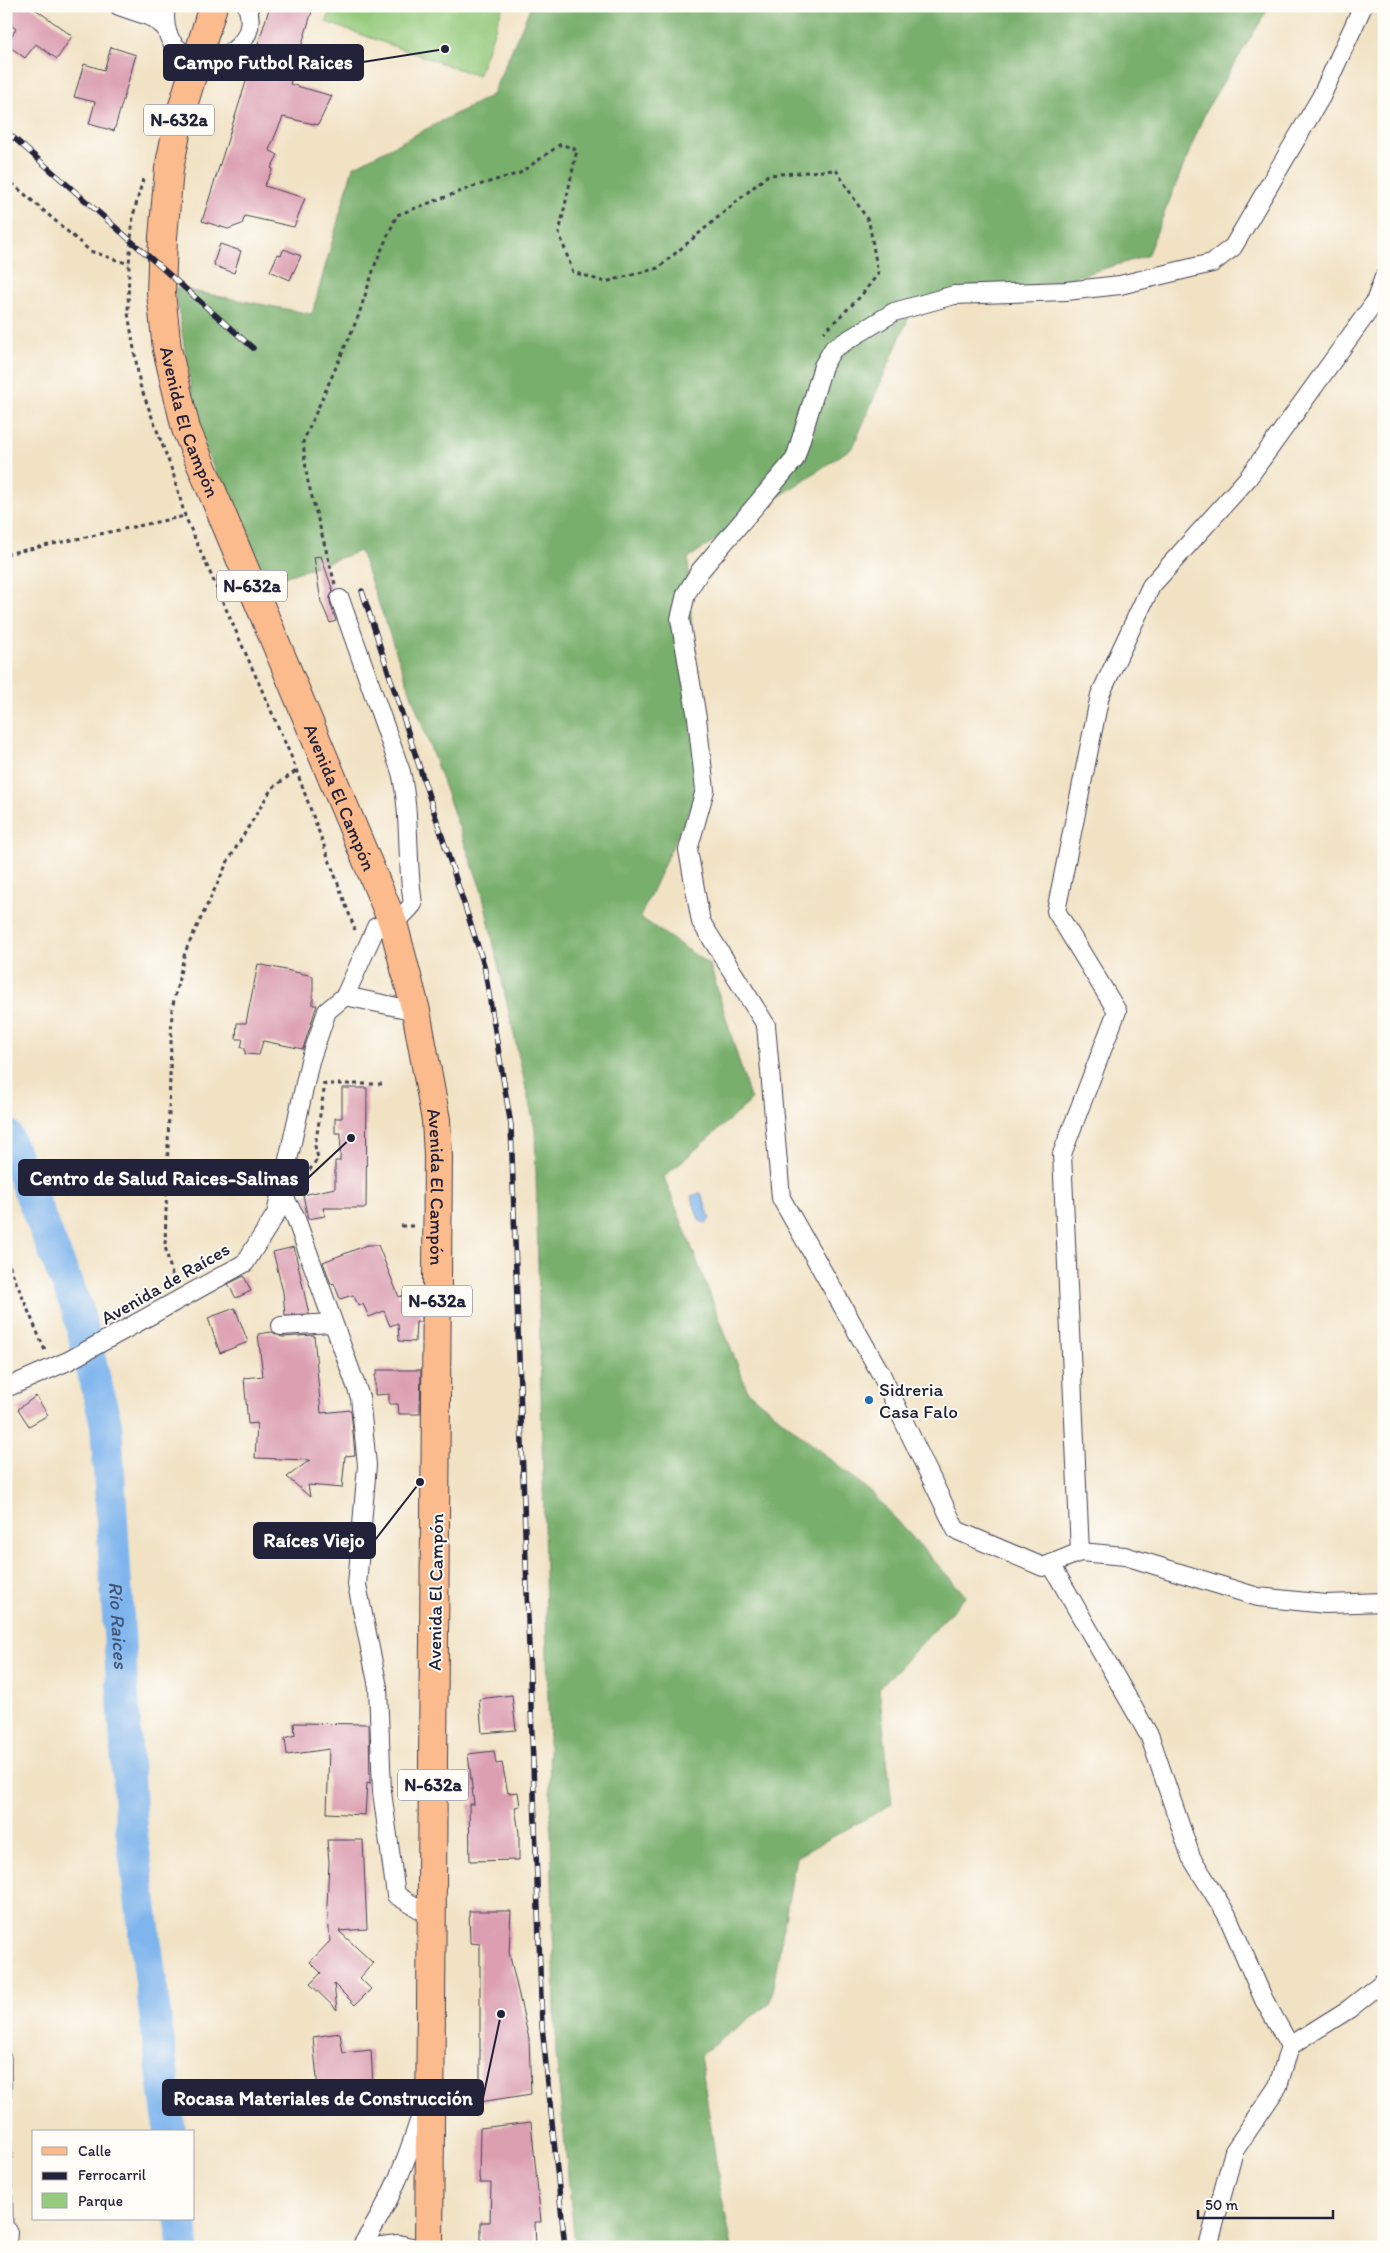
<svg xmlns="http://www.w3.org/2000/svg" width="1390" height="2253" font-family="Itim,sans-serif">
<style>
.green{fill:#95cb7d;stroke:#5c765c}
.forest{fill:#78af6c;stroke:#4d6854}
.water{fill:#7fb5ed;stroke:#506c94}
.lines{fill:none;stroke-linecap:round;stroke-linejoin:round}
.river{stroke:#7fb5ed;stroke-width:32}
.building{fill:#dc9fb2}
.lane-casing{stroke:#413f50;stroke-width:11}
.street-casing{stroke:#413f50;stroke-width:20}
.primary-casing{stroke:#413f50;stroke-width:30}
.path{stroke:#413f50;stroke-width:3;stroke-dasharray:4 4;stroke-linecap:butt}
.lane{stroke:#fff;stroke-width:9}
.street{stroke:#fff;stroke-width:18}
.primary{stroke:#fbbb8d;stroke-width:28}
.rail-casing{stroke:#22223b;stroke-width:5.5}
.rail{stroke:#fdfcf7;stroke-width:4;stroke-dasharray:11;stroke-linecap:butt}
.poi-dot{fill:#1f6fb2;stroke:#fdfcf7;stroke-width:2}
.labels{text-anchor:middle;stroke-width:4;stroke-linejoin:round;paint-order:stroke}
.shield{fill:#fdfcf7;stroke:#646373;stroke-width:1}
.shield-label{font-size:18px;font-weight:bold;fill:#22223b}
.street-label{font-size:19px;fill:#22223b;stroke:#fdfcf7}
.poi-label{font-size:19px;fill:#22223b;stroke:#fdfcf7;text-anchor:start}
.water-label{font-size:20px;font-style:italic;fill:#435579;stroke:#fdfcf7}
.leader{fill:none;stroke:#22223b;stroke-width:2}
.callout-dot{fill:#22223b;stroke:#fdfcf7;stroke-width:2}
.callout{fill:#22223b;stroke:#22223b;stroke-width:2}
.callout-label{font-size:20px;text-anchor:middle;font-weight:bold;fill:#fff}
</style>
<rect width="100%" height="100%" fill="#fdfcf7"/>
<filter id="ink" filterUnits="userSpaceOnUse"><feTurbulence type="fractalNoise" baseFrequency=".02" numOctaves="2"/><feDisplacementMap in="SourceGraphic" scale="10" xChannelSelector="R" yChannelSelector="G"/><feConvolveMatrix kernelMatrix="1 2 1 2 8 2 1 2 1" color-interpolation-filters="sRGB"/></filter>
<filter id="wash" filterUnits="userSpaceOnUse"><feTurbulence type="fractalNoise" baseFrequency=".0096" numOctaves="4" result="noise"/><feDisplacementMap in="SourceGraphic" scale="20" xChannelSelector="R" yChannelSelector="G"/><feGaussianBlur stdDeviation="1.12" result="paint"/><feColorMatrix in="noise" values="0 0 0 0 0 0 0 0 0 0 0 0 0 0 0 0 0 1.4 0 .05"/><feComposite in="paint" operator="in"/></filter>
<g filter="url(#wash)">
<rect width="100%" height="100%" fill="#f1e2c4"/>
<path class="green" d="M332,6H503L478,76L326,22Z"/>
<path class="forest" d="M531,6H1270L1206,110L1147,256L1068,279L911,312L853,447L688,558L700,786L640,917L710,965L751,1101L664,1177L748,1392L872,1493L966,1596L879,1689L892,1804L796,1857L770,2003L700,2055L720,2188L732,2247H575L556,2054L535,1129L482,892L360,551L266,583L198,433L175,288L312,314L353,167L492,95Z"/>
<path class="water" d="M701,1193L710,1218L706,1224L699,1220L691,1196Z"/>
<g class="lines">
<g class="river">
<path id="s1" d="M6,1134L77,1308L106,1424L131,1826L170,2132"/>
<path d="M181,2219L183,2247"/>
</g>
</g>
<g id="blocks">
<g class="building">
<path d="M6,6H31L72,36L57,59L36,44L25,58L6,44L16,29L6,21Z"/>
<path d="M270,6H296L312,11L290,84L332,96L318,125L283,117L269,150L278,155L271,168L273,169L264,186L305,198L294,227L245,216L242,224L228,229L202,221Z"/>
<path d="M111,47L136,55L114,131L89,124L95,102L74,97L84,64L104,70Z"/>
<path d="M220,244L241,251L234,273L215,266L214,262Z"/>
<path d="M284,249L301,256L290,280L270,271L278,254L281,255Z"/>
<path d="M321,556L333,591L330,597V602L336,621L330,623L321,602L314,557Z"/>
<path d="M258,964L313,976V1005H317L303,1049L263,1041L259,1055L245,1054V1048L241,1047L243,1039H236L237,1023H246Z"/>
<path d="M342,1088H367L366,1208H323L325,1216L308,1219L303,1195L335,1188V1161H340L341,1133H335V1118H342Z"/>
<path d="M367,1245H378L399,1297L421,1289V1322H416L415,1342L399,1341L398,1323L390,1326L384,1311L369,1317L363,1304L359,1306L353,1295L340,1299L334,1283L331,1284L323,1262Z"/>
<path d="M294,1247L309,1314L285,1315L283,1292L273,1252Z"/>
<path d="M244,1276L251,1291L236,1298L228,1284Z"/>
<path d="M235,1308L248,1342L220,1353L208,1318Z"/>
<path d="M272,1332L282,1337L314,1335L321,1413L351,1410L355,1455L345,1456L342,1488L308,1485L310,1497L287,1477L310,1460L255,1458L257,1423L248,1424L244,1378L263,1376L258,1334Z"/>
<path d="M377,1370H421L420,1414H399L398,1404H389V1394L375,1395V1375L377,1374Z"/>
<path d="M36,1396L48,1415L29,1426L18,1409Z"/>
<path d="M512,1695L516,1730L482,1733L479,1699Z"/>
<path d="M294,1723L369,1724L370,1784L367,1783L365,1815L327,1813L329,1749L287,1755L285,1738L295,1735Z"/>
<path d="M494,1751L496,1764L502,1763L508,1793L518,1792L520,1806L515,1807L519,1833V1860L470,1861L469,1804H474L468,1754Z"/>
<path d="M327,1840H363L367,1929L339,1931L373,1963L360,1978L371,1989L355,2005L334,1984L337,2010L310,1984L321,1973L310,1962L330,1941L327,1906L329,1861Z"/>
<path d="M469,1911H511L509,1952L529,2039L531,2094L480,2102V1944L470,1943Z"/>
<path d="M340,2033L343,2053L371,2050L373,2085L346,2088L348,2109L320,2111L313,2037Z"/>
<path d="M531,2122L541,2222H535L536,2247H481V2222H490L491,2183H480L479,2177L480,2128Z"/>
</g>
</g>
</g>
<g filter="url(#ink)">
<use href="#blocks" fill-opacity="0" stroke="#413f50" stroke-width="1"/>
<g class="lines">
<g class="lane-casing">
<path id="lane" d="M6,2057L8,2231"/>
</g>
<g class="street-casing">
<g id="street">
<path d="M119,6L151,17L165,27"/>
<path d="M166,6C154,84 268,67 247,6"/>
<path d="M1363,6L1321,97L1233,247L1212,263L1120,285L1066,291L954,295L894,312L833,349L823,366L795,459L700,571L686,594L680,619L697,718L705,790L688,850L701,922L766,1025L781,1198L881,1374L956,1530L1043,1567L1080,1552L1125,1556L1258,1597L1326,1604L1384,1602"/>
<path d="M345,996L416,1011"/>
<path d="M281,1192L295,1216L360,1397L367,1465L357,1585L378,1687L382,1792L396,1895L431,1916"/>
<path d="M281,1326L332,1323"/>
<path d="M6,1388L68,1361L245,1263L276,1214L310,1061L327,1011L345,996L376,927C393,923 402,918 413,904C406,860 411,815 401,772L340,599"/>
<path d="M1080,1552L1062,1154L1117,1011L1056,911L1100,695L1151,586L1248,478L1375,302L1384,277"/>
<path d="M1051,1564L1150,1737L1191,1857L1227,1915L1264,2000L1290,2046L1278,2086L1234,2151L1208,2247"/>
<path d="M1290,2046L1349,2009L1384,1981"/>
<path d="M7,2247L8,2231"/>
<path d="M361,2247C392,2200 406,2162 423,2109"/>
<path d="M374,2247L398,2244L411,2247"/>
</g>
</g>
<g class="primary-casing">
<g id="primary">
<path id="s2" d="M213,6L179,119L169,169L163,237L161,293L167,349L186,429L393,923L416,1011L436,1120L438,1156L429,2247"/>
</g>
</g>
<g class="path">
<path d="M6,178L90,251L129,264"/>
<path d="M143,179L133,216L129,264L128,313L140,385L173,473L185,516L291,756L355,930"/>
<path d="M6,554L185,516"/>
<path d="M335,584L307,478L303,442L358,317L376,262L397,215L475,186L520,173L561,144L577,150L559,233L573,272L605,282L658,268L768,175L836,170L869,222L878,274L860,297L824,332"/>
<path d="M322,1084H384"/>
<path d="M302,1171H309L318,1158L315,1146L325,1084"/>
<path d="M401,1226H417"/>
<path d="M6,1258L46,1353"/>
<path d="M174,1283L165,1246L172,1009L185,952L228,861L272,788L296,771"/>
</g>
<use href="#lane" class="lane"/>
<use href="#street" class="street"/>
<use href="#primary" class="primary"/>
<g class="rail-casing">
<g id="rail">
<path d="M6,131L253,348"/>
<path d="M362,591L484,965L511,1125L542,2026L565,2247"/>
</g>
</g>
<use href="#rail" class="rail"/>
</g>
</g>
<circle class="poi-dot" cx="869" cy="1400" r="5"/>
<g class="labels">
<g class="shield">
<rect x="144" y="104.5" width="70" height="31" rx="4"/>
<rect x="217" y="570.5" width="70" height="31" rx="4"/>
<rect x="402" y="1285.5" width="70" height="31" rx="4"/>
<rect x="398" y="1769.5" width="70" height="31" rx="4"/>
</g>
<g class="shield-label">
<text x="179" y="126">N-632a</text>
<text x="252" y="592">N-632a</text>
<text x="437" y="1307">N-632a</text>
<text x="433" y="1791">N-632a</text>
</g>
<g class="street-label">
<text dy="7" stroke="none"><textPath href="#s2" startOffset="426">Avenida El Campón</textPath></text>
<text dy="7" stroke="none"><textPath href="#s2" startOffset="831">Avenida El Campón</textPath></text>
<text dy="7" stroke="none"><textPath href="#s2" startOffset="1236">Avenida El Campón</textPath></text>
<text transform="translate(165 1283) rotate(-30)" y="7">Avenida de Raíces</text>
<text transform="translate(435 1592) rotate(-89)" y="7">Avenida El Campón</text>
</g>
<g class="poi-label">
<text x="879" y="1396">Sidreria<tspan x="879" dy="22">Casa Falo</tspan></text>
</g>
<g class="water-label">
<text dy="7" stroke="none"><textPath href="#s1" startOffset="509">Río Raices</textPath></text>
</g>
</g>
<path class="leader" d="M445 49L363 62M351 1138L308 1178M420 1482L375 1540M501 2014L483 2098"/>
<g class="callout-dot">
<circle cx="445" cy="49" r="5"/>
<circle cx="351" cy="1138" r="5"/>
<circle cx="420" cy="1482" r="5"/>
<circle cx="501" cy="2014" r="5"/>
</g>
<g class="callout">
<rect x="164" y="45" width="199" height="35" rx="5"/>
<rect x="19" y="1160" width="289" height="35" rx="5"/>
<rect x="254" y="1523" width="121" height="35" rx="5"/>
<rect x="163" y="2080" width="320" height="35" rx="5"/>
</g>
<g class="callout-label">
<text x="263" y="69">Campo Futbol Raices</text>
<text x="164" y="1185">Centro de Salud Raices-Salinas</text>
<text x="314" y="1547">Raíces Viejo</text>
<text x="323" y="2105">Rocasa Materiales de Construcción</text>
</g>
<rect width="1390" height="2253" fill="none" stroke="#fdfcf7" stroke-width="25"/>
<rect x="32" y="2130" width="162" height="90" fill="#fdfcf7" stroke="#a5a5ac"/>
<rect x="42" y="2147" width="25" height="8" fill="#fbbb8d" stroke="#a5a5ac"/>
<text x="78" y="2156" font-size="15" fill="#22223b">Calle</text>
<rect x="42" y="2172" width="25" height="8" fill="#22223b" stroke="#a5a5ac"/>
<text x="78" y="2180" font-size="15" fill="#22223b">Ferrocarril</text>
<rect x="42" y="2193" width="25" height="15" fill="#95cb7d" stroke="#a5a5ac"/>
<text x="78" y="2206" font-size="15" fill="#22223b">Parque</text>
<path d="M1198 2210v8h135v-8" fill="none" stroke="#22223b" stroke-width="2.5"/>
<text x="1205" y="2210" font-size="15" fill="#22223b" stroke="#fdfcf7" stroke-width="4" paint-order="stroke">50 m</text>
</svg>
